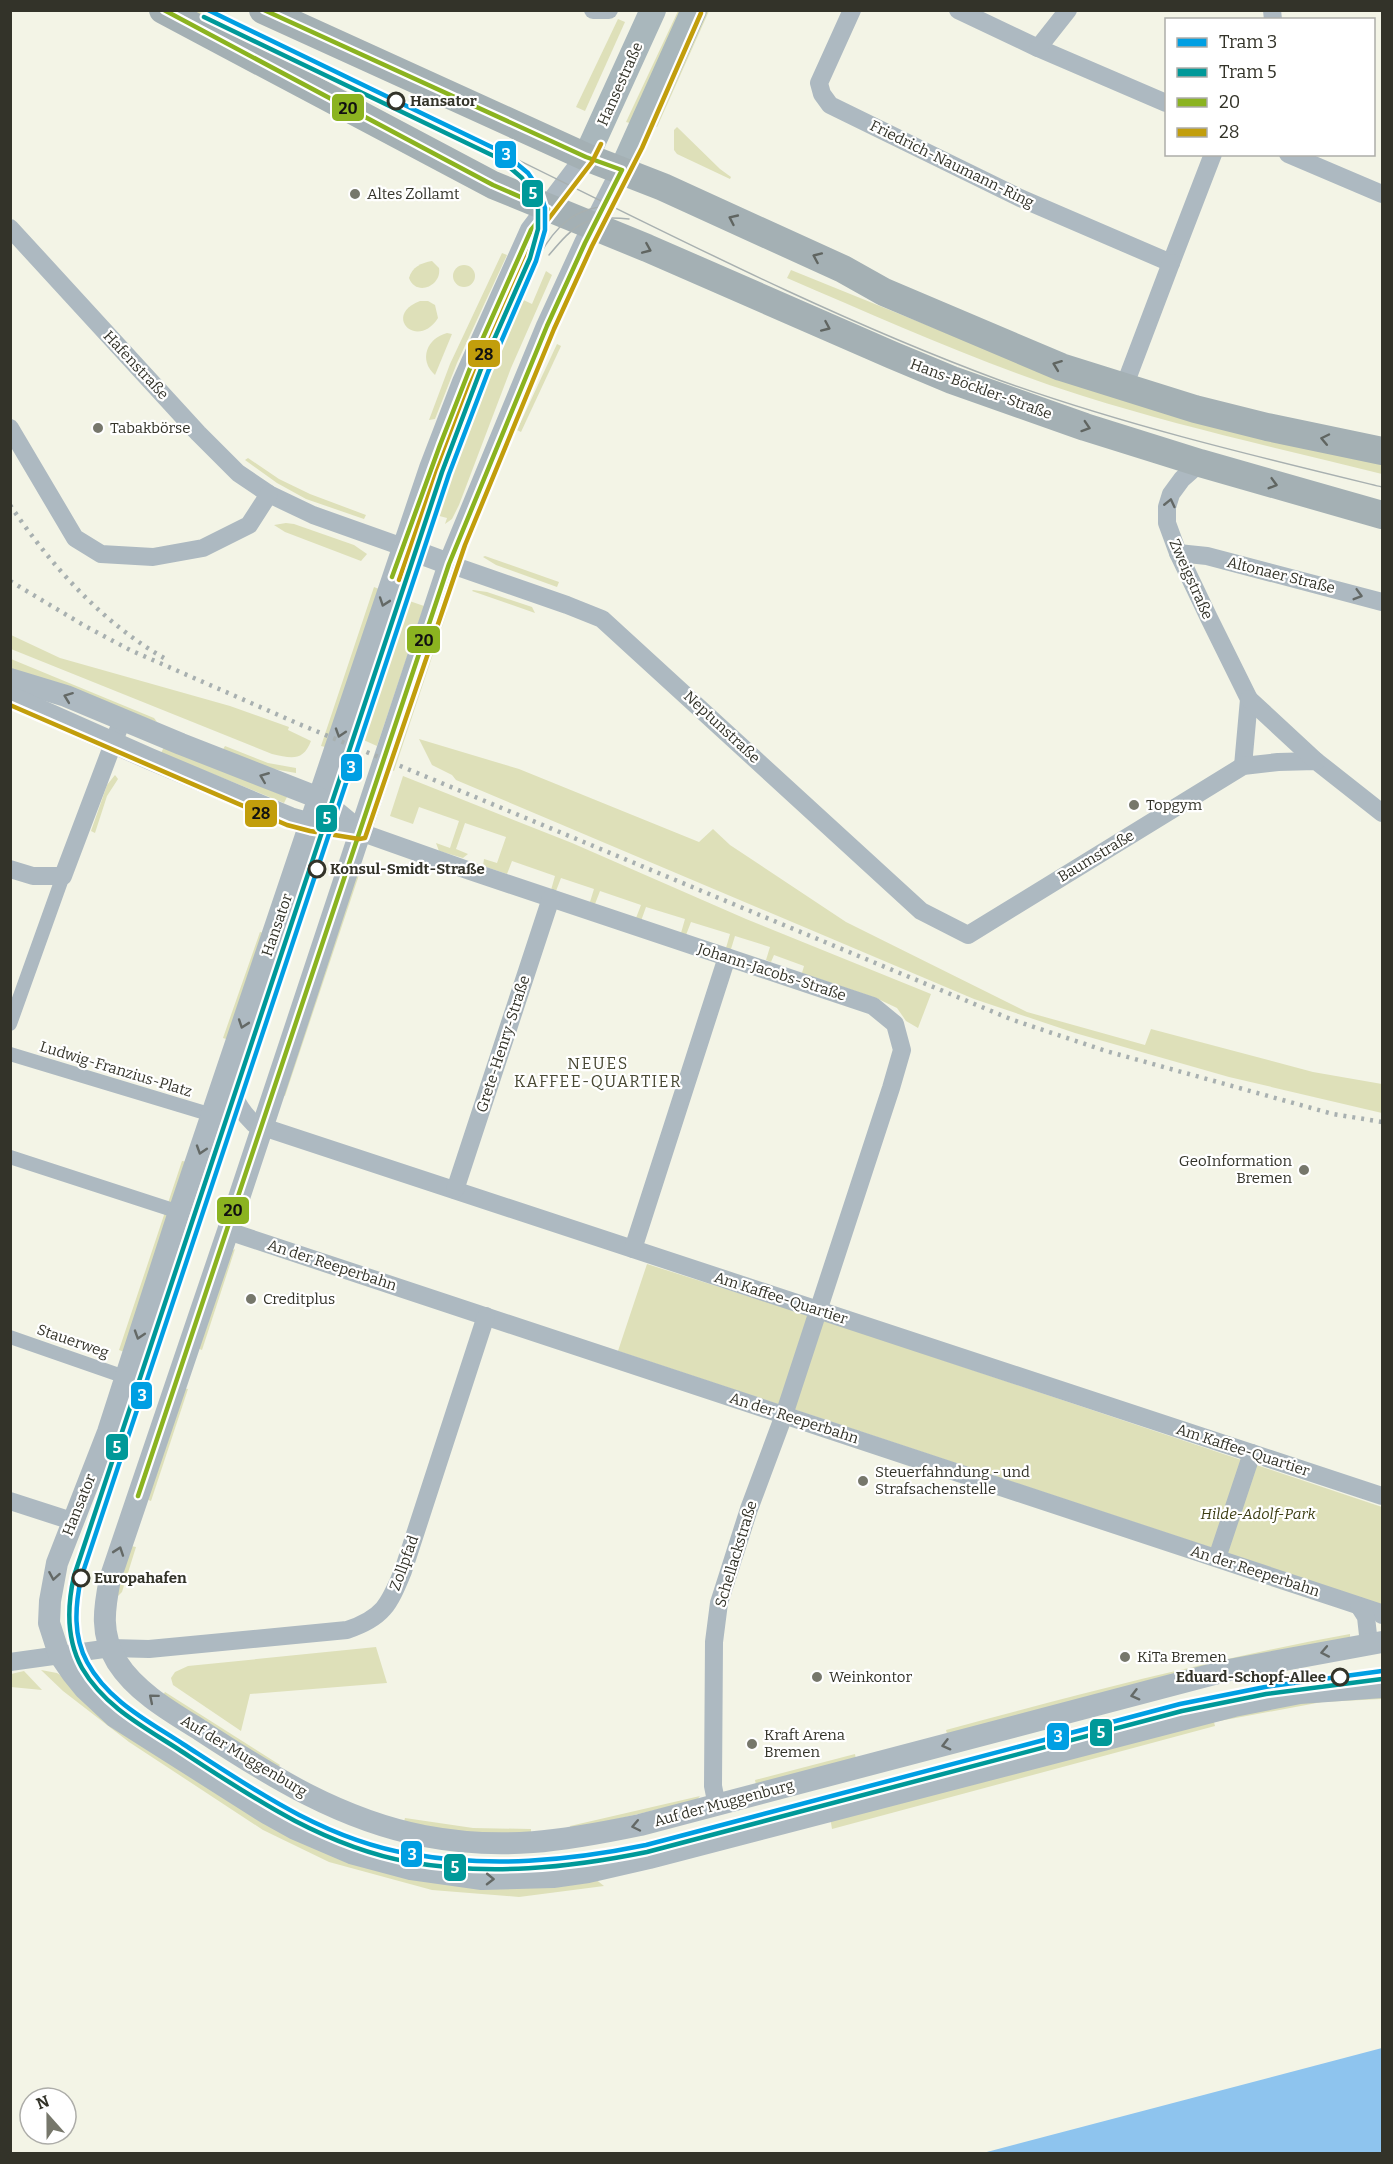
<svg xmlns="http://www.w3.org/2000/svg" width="1393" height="2164" font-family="Bitter,serif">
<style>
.green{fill:#dee0b9}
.water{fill:#8ec4ee}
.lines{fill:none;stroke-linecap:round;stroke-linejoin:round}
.pedestrian{stroke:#adb9c1;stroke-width:14}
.minor{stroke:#adb9c1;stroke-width:18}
.tertiary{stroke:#adb9c1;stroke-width:22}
.secondary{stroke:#a9b7bc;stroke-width:26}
.primary{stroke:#a4b0b4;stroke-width:28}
.tram{stroke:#a8b0b0;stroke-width:1.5}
.rail{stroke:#a8b0b0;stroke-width:4.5;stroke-dasharray:3 6;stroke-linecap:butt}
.bus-1-casing{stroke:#fff;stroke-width:9}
.bus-2-casing{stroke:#fff;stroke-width:9}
.bus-1{stroke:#8bb320;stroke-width:4.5}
.bus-2{stroke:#c29e0c;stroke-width:4.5}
.tram-1-casing{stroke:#fff;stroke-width:9}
.tram-2-casing{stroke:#fff;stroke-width:9}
.tram-1{stroke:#009fe3;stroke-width:4.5}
.tram-2{stroke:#099;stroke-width:4.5}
.oneway{stroke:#606561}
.oneway2{stroke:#646966}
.stop-dot{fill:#fff;stroke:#333329;stroke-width:3}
.poi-dot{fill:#76776b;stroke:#fff;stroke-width:2}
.labels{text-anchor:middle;stroke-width:4.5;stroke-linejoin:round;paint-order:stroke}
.street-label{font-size:15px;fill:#333329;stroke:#fff}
.stop-label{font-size:15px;font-weight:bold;fill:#333329;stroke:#fff;text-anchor:start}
.poi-label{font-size:15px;fill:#333329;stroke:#fff;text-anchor:start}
.park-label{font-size:15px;font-style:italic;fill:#3d3e13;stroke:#fff}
.neighbourhood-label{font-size:16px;letter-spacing:1.5px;fill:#484833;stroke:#fff}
.line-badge{stroke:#fff;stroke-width:2}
.badge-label{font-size:16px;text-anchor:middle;font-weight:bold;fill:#fff}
.pale-badge-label{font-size:16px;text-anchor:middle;font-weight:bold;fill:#111}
</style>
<rect width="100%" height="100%" fill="#f3f4e6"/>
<g class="green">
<path d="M186,11H197L384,99L379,106Z"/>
<path d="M678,11H683L633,124L626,122Z"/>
<path d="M708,11H709L657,127L652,126L702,15Z"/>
<path d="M618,19L625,22L585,111L576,107Z"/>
<path d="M677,127L720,169L731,177L730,179L677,154L674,150V130Z"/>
<path d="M502,253L507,255L457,363L435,419L429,420L450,364Z"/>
<path d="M432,261L439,268C442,286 416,297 409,278C412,267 421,263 432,261Z"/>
<path d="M524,262L529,264L515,296L532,304L546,271L552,275L511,368L459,505L452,519L445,524L447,518L432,514L433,505L473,380Z"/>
<circle cx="464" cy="276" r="11"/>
<path d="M791,270L991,351L1382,459V474C1282,449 1181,427 1083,396C982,364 885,320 787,278Z"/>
<path d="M420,301H428L435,305L438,318C417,351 382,315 420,301Z"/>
<path d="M447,333L452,334L435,375C418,360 427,338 447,333Z"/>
<path d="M557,344L561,346L521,432L517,430Z"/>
<path d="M248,458L279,479L310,494L366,515L364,519L306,499L277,483L245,460Z"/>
<path d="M286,523L294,524L354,545L367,554L361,561L285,532L274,525Z"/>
<path d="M485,556L559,582L557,587L496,565L483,557Z"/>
<path d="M374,587L379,589L325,747L321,746Z"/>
<path d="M473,590L487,592L532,607L535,613L472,591Z"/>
<path d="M395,596L424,606L377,746L350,734Z"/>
<path d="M442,611L447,612L394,771L389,769Z"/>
<path d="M11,635L60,658L230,706L289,727L288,730L311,741C303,762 291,758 272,754L11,649Z"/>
<path d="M11,659L154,718L157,722L11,671Z"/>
<path d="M419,739L519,769L699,842L713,829L730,845L846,922L1027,1012L1145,1045L1151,1029L1313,1072L1382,1084V1113L1229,1077L1075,1033L974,999L456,780L452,775L432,765Z"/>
<path d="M225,746L268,763L296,768V773L267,768L222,751Z"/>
<path d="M164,747L287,797L284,803L161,753Z"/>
<path d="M115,775L118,779L107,796L95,833L91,831L107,785Z"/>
<path d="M403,776L572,843L746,919L931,994L918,1028L906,1021L897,1008L876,998L802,973L804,966L774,955L771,962L766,960L770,947L735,936L731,949L726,948L730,934L691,922L686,935L681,933L685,919L646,907L641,921L636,918L641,905L600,891L595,904L590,902L594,889L561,878L556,891L551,890L555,876L512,861L507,874L483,866L484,859L497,863L506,837L465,823L456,849L468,854L463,858L439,851L436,843L450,848L459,821L419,807L413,824L390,816Z"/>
<path d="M354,873L359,875L285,1096L281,1094Z"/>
<path d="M260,932L264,933L229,1040L223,1038Z"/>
<path d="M182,1161L188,1162L124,1352L119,1350Z"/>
<path d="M235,1249L202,1350L197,1348L230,1252Z"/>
<path d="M647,1264L817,1318L1382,1507V1606L1203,1545L618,1351Z"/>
<path d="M183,1388L188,1389L151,1501L146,1499Z"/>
<path d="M131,1546L136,1547L122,1592L114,1600Z"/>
<path d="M1350,1634V1638L947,1734L946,1730C1080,1694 1213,1659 1350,1634Z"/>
<path d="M376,1647L387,1683L250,1694L241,1731L173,1685L171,1678L175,1672L188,1666Z"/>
<path d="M41,1670L57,1673L334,1855L594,1878L604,1886L519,1897L432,1890L329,1862L263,1830L129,1742L63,1691Z"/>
<path d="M24,1671L42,1690L11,1687V1674Z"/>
<path d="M165,1692L280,1765L277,1769L163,1695Z"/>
<path d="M1382,1695V1699L1322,1702L1214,1722L1215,1726L832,1829L830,1817L1211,1719L1322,1698Z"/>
<path d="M855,1754L856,1759L756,1785L755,1780Z"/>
<path d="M700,1796L697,1800L571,1830L570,1826Z"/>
<path d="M405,1818L473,1828L531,1829V1834H472L404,1822Z"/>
</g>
<path class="water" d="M1382,2048V2153H983Z"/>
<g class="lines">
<g class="pedestrian">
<path d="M10,1024L63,876"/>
<path d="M10,1054L212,1115"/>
<path d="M10,1157L179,1212"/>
<path d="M10,1337L125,1377"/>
</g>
<g class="minor">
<path d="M593,10H609"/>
<path d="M852,10L819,83L822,94L830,105L1020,198L1171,263L1213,154"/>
<path d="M958,10L1038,48L1166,103"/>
<path d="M1272,10L1273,20"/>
<path d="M1038,48L1068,10"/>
<path d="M1288,154L1382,194"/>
<path d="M10,228L198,433L238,473L269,494L313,515L403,547"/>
<path d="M1124,387L1171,263"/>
<path d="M10,428L75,538L101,554L153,557L203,548L249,525L269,494"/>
<path d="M1200,463L1182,479L1171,494L1167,507V523L1178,553L1208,616L1249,699L1243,766"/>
<path d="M1178,553L1207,556L1382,602"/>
<path d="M449,564L567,605L602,619L921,911L968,935L1243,766L1278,762L1316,761L1382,813"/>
<path d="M1249,699L1316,761"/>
<path d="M360,832L470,871L873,1006L895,1024L902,1050L891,1088L784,1415L749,1509L719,1603L714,1642L713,1786L717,1806"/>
<path d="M10,869L33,876H63L122,720"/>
<path d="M235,1065C229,1091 235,1105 254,1124L1382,1496"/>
<path d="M455,1190L551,898"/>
<path d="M228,1231L1339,1599L1381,1613L1382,1615"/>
<path d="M633,1249L727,957"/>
<path d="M10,1501L72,1521"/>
<path d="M1217,1558L1252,1453"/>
<path d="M1359,1606L1366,1617L1369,1644"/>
<path d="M10,1662L111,1648L149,1649L347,1630C383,1618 389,1605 403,1571L486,1316"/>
</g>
<g class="tertiary">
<path d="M586,157L531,230L463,382L430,468L179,1212L108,1432L57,1563L50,1601L49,1623L59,1654L72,1673L85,1689L115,1717L268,1814L295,1829L351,1853L411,1869L482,1879L553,1877L588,1872L649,1858L1234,1706L1300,1693L1382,1687"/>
<path d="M622,170L585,243L547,326L449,564L228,1231L110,1579C104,1609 100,1634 117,1662C136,1692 171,1712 200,1730C270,1776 341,1820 424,1836C503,1851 563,1841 640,1825L1229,1670L1382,1642"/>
<path d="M403,547L449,564"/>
<path d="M10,679L66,696L181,744L319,798L360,832"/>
<path d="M10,697L150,759L290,818L311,824L360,832"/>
</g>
<g class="secondary">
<path d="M586,157L653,10"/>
<path d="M622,170L694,10"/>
</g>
<g class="primary">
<path d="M163,10L493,185L647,248L892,355L952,380L1085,427L1200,463L1382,515"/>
<path d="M263,10L586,157L663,187L843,269L884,292L1061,367L1195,409L1267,427L1382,451"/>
</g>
<g class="tram">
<path d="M504,153C667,233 829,317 999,380C1124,425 1254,456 1382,487"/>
<path d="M549,255C575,224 586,214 629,219"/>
<path d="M539,256C555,227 575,207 610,206"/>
</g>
<g class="rail">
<path d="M10,505C50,564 101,622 164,658"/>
<path d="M10,581L85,626L130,650L299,724L1013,1020L1106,1051L1333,1114L1382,1122"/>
</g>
<g class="bus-1-casing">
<g id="bus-1">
<path d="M164,10L493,185L548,209L531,230L474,358L440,445L392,577"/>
<path d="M138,1496L449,564L547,326L585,243L622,170L586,157L264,10"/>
</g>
</g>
<g class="bus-2-casing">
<g id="bus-2">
<path d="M399,580L437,471L470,385L537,234L592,162L601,144"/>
<path d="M10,705L287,825L310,831L359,839L365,838L465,545L554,329L592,246L642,148L701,13"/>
</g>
</g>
<use href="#bus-1" class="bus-1"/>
<use href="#bus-2" class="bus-2"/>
<g class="tram-1-casing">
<path id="tram-1" d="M208,10L504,153L528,173L539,189L545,208V230L536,261L488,372L449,474L81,1578C75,1607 73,1636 87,1662C108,1701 148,1721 183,1744C254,1790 326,1840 411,1854C490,1868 568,1861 646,1845L1180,1704L1265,1687L1382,1671"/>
</g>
<g class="tram-2-casing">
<path id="tram-2" d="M204,17L500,159L522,178L532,192L538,209V229L530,258L481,369L442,472L74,1576C67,1607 66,1639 82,1668C104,1706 142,1726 178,1749C250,1796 322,1846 409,1862C489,1876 568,1868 647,1852L1182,1711L1266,1694L1382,1679"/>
</g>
<use href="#tram-1" class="tram-1"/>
<use href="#tram-2" class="tram-2"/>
</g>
<defs><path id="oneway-chevron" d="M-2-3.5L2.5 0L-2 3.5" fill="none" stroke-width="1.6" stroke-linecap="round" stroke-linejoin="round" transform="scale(1.5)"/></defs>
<g class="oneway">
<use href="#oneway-chevron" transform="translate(733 219) rotate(-155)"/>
<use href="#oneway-chevron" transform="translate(647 249) rotate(23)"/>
<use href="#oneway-chevron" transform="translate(817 257) rotate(-156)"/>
<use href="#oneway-chevron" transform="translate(826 327) rotate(24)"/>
<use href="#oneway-chevron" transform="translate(1057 365) rotate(-159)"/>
<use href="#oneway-chevron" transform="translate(1086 427) rotate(18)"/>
<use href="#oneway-chevron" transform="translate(1325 439) rotate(-168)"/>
<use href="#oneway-chevron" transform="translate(1273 484) rotate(16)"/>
</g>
<g class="oneway2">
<use href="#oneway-chevron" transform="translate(1170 503) rotate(-77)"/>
<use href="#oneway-chevron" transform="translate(1358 595) rotate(16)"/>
<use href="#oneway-chevron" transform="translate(384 602) rotate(109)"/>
<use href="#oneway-chevron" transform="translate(68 697) rotate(-159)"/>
<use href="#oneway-chevron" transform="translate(340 733) rotate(108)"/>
<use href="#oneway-chevron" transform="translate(264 777) rotate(-158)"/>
<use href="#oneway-chevron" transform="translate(243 1024) rotate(109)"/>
<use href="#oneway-chevron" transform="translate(201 1150) rotate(108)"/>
<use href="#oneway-chevron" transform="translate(139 1335) rotate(108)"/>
<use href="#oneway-chevron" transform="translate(119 1551) rotate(-71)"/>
<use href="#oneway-chevron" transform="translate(54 1576) rotate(100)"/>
<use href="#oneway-chevron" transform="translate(1325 1652) rotate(169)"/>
<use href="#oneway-chevron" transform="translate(1135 1695) rotate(165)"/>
<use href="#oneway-chevron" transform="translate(153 1698) rotate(-140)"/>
<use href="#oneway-chevron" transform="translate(946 1745) rotate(165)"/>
<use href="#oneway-chevron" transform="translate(636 1826) rotate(168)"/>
<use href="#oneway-chevron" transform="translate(490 1879) rotate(1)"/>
</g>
<g class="stop-dot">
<circle cx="396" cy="101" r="8"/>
<circle cx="317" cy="869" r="8"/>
<circle cx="81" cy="1578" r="8"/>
<circle cx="1340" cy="1677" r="8"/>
</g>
<g class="poi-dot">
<circle cx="355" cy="194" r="6"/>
<circle cx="98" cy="428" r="6"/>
<circle cx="1134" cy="805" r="6"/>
<circle cx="1304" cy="1170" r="6"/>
<circle cx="251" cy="1299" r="6"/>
<circle cx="863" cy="1481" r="6"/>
<circle cx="1125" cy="1657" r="6"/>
<circle cx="817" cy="1677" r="6"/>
<circle cx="752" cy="1744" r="6"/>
</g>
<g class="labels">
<g class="street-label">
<text transform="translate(620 84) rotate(-66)" y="5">Hansestraße</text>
<text transform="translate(952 164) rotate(26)" y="5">Friedrich-Naumann-Ring</text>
<text transform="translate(136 365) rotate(47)" y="5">Hafenstraße</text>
<text transform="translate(981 389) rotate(20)" y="5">Hans-Böckler-Straße</text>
<text transform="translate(1281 575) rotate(14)" y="5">Altonaer Straße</text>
<text transform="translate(1191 579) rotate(66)" y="5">Zweigstraße</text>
<text transform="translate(722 727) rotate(43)" y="5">Neptunstraße</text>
<text transform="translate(1096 856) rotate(-31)" y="5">Baumstraße</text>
<text transform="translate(277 925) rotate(-71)" y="5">Hansator</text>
<text transform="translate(772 972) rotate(18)" y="5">Johann-Jacobs-Straße</text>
<text transform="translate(503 1044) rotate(-72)" y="5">Grete-Henry-Straße</text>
<text transform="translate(116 1069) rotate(17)" y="5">Ludwig-Franzius-Platz</text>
<text transform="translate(332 1265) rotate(18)" y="5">An der Reeperbahn</text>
<text transform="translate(781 1298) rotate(18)" y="5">Am Kaffee-Quartier</text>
<text transform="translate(73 1341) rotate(19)" y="5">Stauerweg</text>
<text transform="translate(794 1418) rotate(18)" y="5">An der Reeperbahn</text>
<text transform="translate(1243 1450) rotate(18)" y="5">Am Kaffee-Quartier</text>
<text transform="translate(79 1505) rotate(-68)" y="5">Hansator</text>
<text transform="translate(736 1554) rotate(-73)" y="5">Schellackstraße</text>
<text transform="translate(404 1563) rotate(-70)" y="5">Zollpfad</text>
<text transform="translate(1255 1571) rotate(18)" y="5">An der Reeperbahn</text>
<text transform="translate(244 1756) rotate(31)" y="5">Auf der Muggenburg</text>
<text transform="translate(724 1803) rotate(-15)" y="5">Auf der Muggenburg</text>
</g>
<g class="stop-label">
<text x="410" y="106">Hansator</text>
<text x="330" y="874">Konsul-Smidt-Straße</text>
<text x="94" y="1583">Europahafen</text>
<text x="1326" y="1682" text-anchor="end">Eduard-Schopf-Allee</text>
</g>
<g class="poi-label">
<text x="367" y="199">Altes Zollamt</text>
<text x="110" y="433">Tabakbörse</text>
<text x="1146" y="810">Topgym</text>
<text x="1292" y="1166" text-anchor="end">GeoInformation<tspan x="1292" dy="17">Bremen</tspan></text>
<text x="263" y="1304">Creditplus</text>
<text x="875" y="1477">Steuerfahndung - und<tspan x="875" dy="17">Strafsachenstelle</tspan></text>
<text x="1137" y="1662">KiTa Bremen</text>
<text x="829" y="1682">Weinkontor</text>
<text x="764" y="1740">Kraft Arena<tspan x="764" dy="17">Bremen</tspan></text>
</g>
<g class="park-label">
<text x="1258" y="1519">Hilde-Adolf-Park</text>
</g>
<g class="neighbourhood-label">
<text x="598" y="1069">NEUES<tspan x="598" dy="18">KAFFEE-QUARTIER</tspan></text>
</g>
</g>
<g class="line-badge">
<rect x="331" y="93" width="34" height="29" rx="6" fill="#8bb320"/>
<rect x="494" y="140" width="23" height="29" rx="6" fill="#009fe3"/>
<rect x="521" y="179" width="23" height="29" rx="6" fill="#099"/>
<rect x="467" y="339" width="34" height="29" rx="6" fill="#c29e0c"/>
<rect x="406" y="625" width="35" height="29" rx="6" fill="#8bb320"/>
<rect x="340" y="753" width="23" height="29" rx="6" fill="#009fe3"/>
<rect x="244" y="799" width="34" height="29" rx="6" fill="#c29e0c"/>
<rect x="315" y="804" width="23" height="29" rx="6" fill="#099"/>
<rect x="216" y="1196" width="34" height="29" rx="6" fill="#8bb320"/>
<rect x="130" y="1381" width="23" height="29" rx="6" fill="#009fe3"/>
<rect x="105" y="1433" width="24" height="28" rx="6" fill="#099"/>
<rect x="1089" y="1718" width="24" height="29" rx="6" fill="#099"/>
<rect x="1046" y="1722" width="24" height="29" rx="6" fill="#009fe3"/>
<rect x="400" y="1840" width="23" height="28" rx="6" fill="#009fe3"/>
<rect x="443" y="1853" width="24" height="29" rx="6" fill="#099"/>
</g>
<g class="badge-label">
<text x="506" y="160">3</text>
<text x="533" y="199">5</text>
<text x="351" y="773">3</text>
<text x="327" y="824">5</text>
<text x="142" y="1401">3</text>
<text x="117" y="1453">5</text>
<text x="1101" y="1738">5</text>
<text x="1058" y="1742">3</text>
<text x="412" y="1860">3</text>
<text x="455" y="1873">5</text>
</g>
<g class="pale-badge-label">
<text x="348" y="114">20</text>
<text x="484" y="360">28</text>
<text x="424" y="646">20</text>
<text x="261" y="819">28</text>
<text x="233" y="1216">20</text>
</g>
<rect width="1393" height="2164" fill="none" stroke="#333329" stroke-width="24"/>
<rect x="1165" y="18" width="210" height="138" fill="#ffffff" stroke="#adada9" stroke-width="1.5"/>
<rect x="1177" y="38" width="30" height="9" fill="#009fe3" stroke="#adada9" stroke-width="1.5"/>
<text x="1219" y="48" font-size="18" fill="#333329">Tram 3</text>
<rect x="1177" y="68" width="30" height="9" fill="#009999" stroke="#adada9" stroke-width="1.5"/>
<text x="1219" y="78" font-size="18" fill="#333329">Tram 5</text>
<rect x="1177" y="98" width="30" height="9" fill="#8bb320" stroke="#adada9" stroke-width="1.5"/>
<text x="1219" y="108" font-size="18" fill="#333329">20</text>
<rect x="1177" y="128" width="30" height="9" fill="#c29e0c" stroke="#adada9" stroke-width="1.5"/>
<text x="1219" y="138" font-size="18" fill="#333329">28</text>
<g transform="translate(48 2116) rotate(339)"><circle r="28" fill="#ffffff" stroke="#adada9" stroke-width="1.5"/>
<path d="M0-4.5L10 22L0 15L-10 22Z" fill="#76776b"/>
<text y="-9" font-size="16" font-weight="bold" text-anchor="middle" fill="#333329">N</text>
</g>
</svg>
